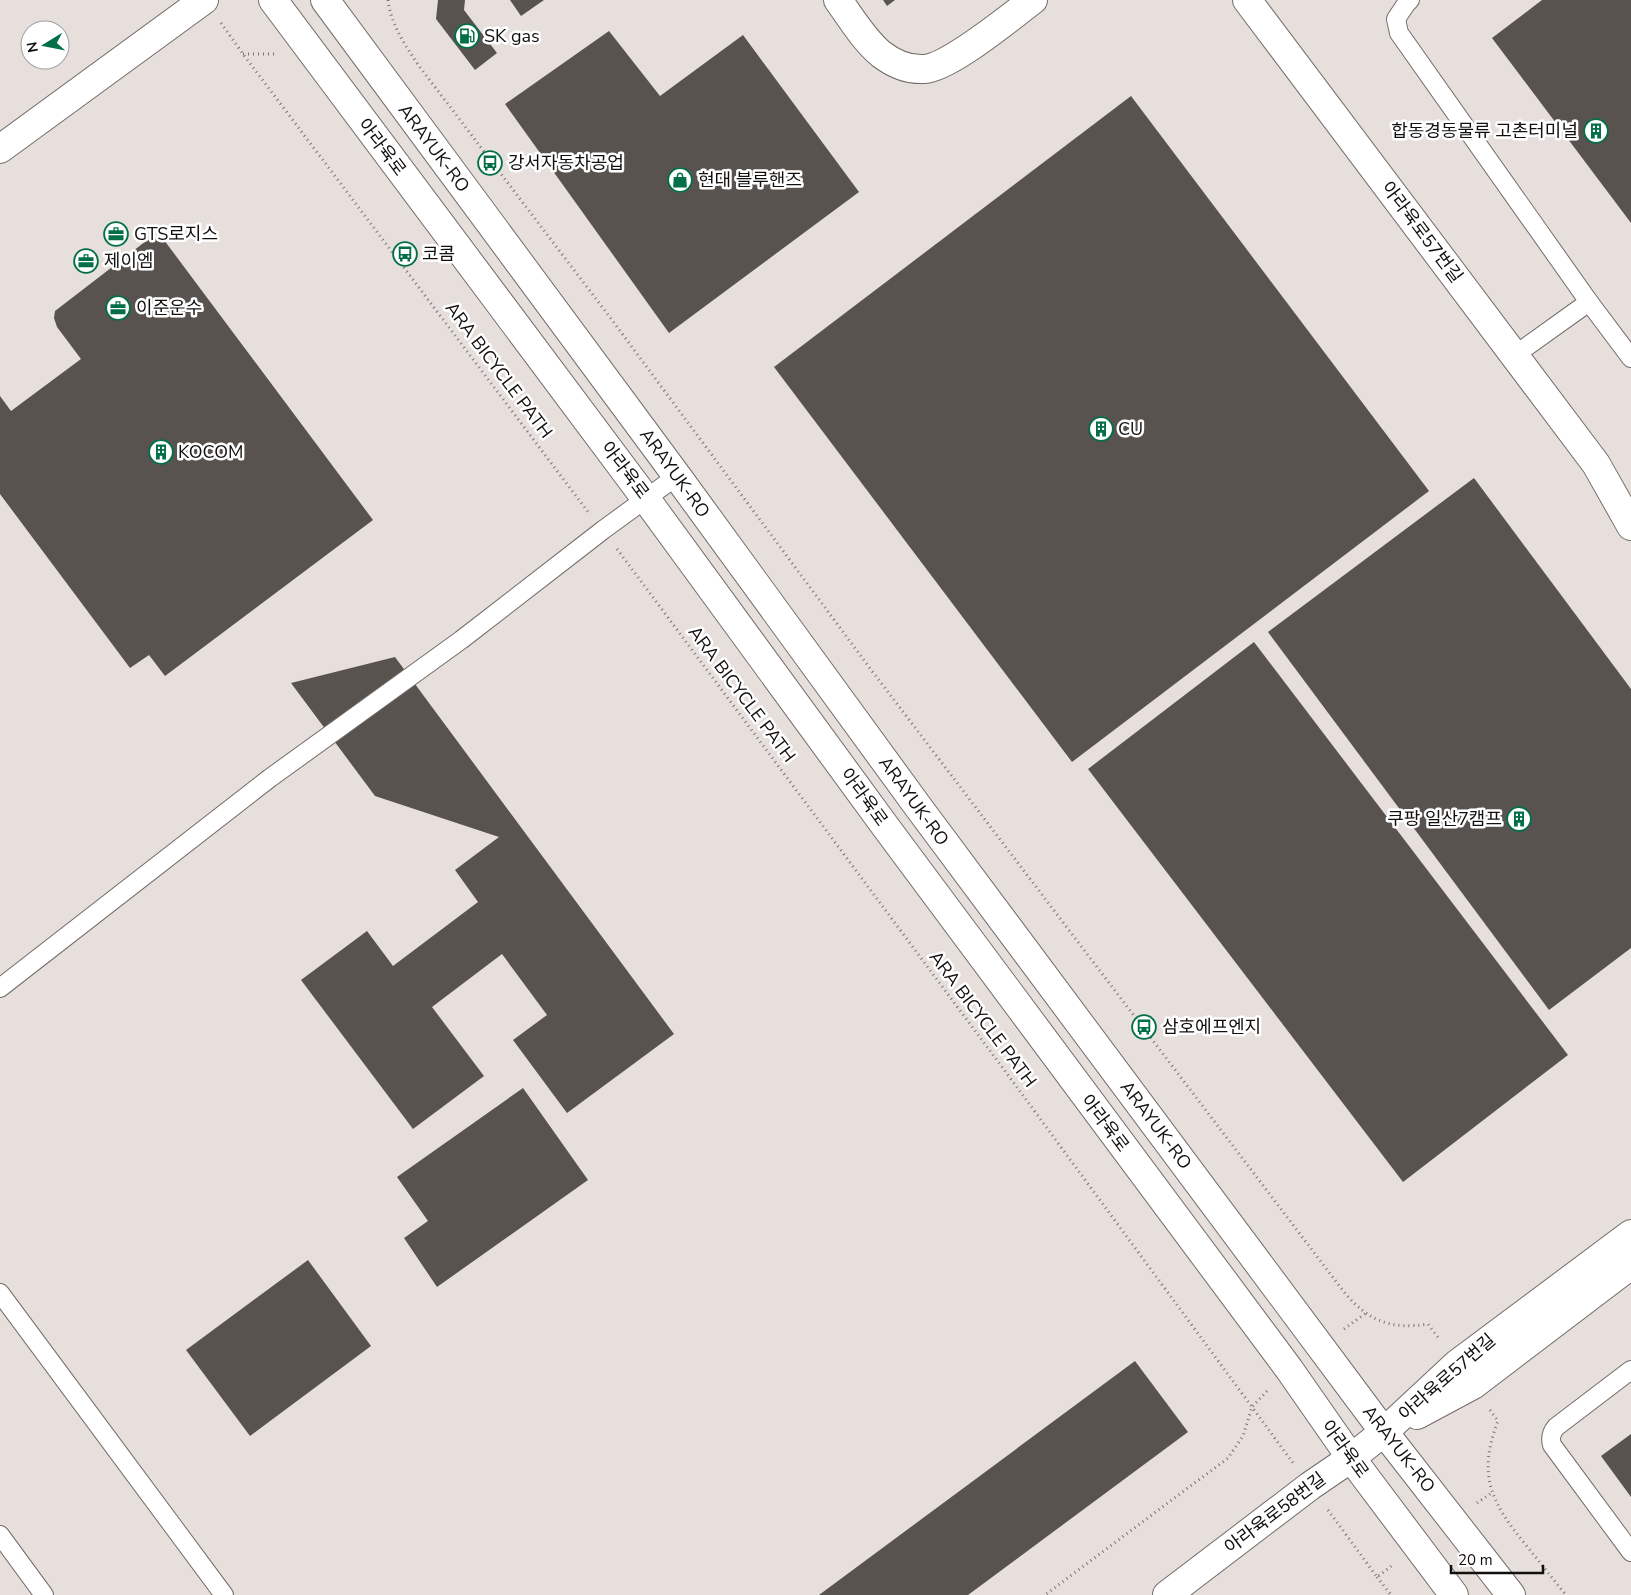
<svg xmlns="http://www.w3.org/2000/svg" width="1631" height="1595" font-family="'Nunito Sans','Noto Sans KR',sans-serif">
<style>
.building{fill:#58534e}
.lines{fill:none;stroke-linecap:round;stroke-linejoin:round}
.service-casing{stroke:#736c68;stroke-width:20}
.minor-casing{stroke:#736c68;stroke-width:30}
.tertiary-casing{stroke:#736c68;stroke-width:30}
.path{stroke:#797472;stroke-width:3;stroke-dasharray:1 4;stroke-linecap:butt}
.service{stroke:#fff;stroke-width:18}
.minor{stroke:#fff;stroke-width:28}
.tertiary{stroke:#fff;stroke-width:28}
.labels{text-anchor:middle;stroke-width:5;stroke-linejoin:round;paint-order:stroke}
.poi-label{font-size:18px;fill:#12100e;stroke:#fff;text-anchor:start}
.street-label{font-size:18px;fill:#12100e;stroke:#fff}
</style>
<rect width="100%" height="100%" fill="#e7dfdc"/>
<g class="building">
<path d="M438,0H465L464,10L497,53L475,70L436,19Z"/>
<path d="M510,0H544L521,16Z"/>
<path d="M883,0H895L887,6Z"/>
<path d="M1542,0H1631V223L1492,38Z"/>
<path d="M609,31L660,96L743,35L859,192L669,333L505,104Z"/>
<path d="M1131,96L1429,491L1072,762L774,367Z"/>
<path d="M155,238L164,240L373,520L165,676L149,655L130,668L0,494V396L11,411L81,359L57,327L54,318L55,311L146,241Z"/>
<path d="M1474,478L1631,689V948L1549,1010L1268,632Z"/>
<path d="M1254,642L1568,1055L1403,1182L1088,769Z"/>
<path d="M395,657L674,1034L567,1113L513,1040L547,1015L502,954L432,1007L484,1076L413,1129L301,980L367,931L393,966L478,902L455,870L499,837L375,796L291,683Z"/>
<path d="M523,1088L588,1180L437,1287L404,1238L428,1221L397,1177Z"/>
<path d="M308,1260L371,1346L250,1436L186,1350Z"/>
<path d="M1135,1361L1188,1432L968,1595H819Z"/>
<path d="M1631,1434V1497L1601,1456Z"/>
</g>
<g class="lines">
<g class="service-casing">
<g id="service">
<path d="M1410,0L1406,4L1396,19L1399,33L1589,302L1631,358"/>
<path d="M1515,355L1589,302"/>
<path d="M0,988L270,778L461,640L603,530L677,476"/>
<path d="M0,1293L224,1595"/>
<path d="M1631,1370L1556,1427C1551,1433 1550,1438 1552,1445L1631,1552"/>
<path d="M0,1535L44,1595"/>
</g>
</g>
<g class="minor-casing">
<g id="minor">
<path d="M838,0C851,18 864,40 881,54C894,64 907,70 924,69C949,68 1010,17 1033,0"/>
<path d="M0,149L204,0"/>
</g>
</g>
<g class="tertiary-casing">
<g id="tertiary">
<path d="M273,0L646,499L885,826L1289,1369L1351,1458L1454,1595"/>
<path d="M325,0L677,476L919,808L1384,1432L1511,1595"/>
<path d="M1247,0L1596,464L1631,526"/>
<path d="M1417,1415L1473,1385L1631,1265"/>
<path d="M1167,1595L1310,1486L1351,1458L1384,1432L1457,1364L1631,1234"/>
</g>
</g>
<g class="path">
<path d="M388,0C391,25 405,45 419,66L609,316L869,667L1344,1292C1368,1321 1391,1330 1428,1324L1440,1340"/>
<path d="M221,23L243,54L588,512"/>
<path d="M243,54H277"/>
<path d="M617,549L1005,1071L1252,1407L1243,1436L1228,1458L1045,1595"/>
<path d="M1344,1329L1366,1313"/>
<path d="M1267,1391L1252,1407L1293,1463"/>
<path d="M1490,1410L1498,1421C1477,1475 1491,1502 1525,1544C1539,1561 1552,1578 1566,1595"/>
<path d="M1477,1503L1493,1492"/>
<path d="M1328,1510L1377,1577L1394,1564"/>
<path d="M1377,1577L1391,1595"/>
</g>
<use href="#service" class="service"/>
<use href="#minor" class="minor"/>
<use href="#tertiary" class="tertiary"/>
</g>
<defs>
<g id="fuel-ring" transform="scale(1.25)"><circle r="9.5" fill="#fff" stroke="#026f46" stroke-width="1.5"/><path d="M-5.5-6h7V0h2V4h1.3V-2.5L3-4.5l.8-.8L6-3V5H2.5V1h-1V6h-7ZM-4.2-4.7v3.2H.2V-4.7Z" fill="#026f46"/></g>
<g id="building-ring" transform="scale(1.25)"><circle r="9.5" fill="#fff" stroke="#026f46" stroke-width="1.5"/><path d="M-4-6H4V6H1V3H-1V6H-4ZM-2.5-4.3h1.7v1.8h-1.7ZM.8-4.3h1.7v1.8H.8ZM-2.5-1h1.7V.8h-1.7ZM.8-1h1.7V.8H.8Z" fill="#026f46"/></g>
<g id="bus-ring" transform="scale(1.25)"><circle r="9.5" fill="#fff" stroke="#026f46" stroke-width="1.5"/><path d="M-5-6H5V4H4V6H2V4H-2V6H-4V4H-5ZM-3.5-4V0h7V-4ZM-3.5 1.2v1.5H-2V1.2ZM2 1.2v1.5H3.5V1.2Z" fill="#026f46"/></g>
<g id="shop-ring" transform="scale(1.25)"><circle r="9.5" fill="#fff" stroke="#026f46" stroke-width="1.5"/><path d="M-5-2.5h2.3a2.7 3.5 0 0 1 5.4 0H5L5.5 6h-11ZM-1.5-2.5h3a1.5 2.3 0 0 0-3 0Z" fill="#026f46"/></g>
<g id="office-ring" transform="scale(1.25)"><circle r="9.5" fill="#fff" stroke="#026f46" stroke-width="1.5"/><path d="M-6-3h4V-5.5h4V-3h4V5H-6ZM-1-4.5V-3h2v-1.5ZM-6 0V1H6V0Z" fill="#026f46"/></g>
</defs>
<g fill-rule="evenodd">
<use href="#fuel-ring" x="467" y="36"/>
<use href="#building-ring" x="1596" y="131"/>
<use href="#bus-ring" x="490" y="163"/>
<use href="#shop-ring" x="680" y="180"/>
<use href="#office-ring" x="116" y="234"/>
<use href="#bus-ring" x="405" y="254"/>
<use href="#office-ring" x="86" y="261"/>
<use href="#office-ring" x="118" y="308"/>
<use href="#building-ring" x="1101" y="429"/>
<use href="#building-ring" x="161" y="452"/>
<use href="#building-ring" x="1519" y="819"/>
<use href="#bus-ring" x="1144" y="1027"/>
</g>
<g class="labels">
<g class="poi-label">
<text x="484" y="42">SK gas</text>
<text x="1578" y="137" text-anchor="end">합동경동물류 고촌터미널</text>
<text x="508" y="169">강서자동차공업</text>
<text x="698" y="186">현대 블루핸즈</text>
<text x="134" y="240">GTS로지스</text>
<text x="422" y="260">코콤</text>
<text x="104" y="267">제이엠</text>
<text x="136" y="314">이준운수</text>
<text x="1118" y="435">CU</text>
<text x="178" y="458">KOCOM</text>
<text x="1502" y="825" text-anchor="end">쿠팡 일산7캠프</text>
<text x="1162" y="1033">삼호에프엔지</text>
</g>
<g class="street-label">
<text transform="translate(382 147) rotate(53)" y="6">아라육로</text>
<text transform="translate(434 148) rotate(53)" y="6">ARAYUK-RO</text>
<text transform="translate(1422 232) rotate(53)" y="6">아라육로57번길</text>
<text transform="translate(499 370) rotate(53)" y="6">ARA BICYCLE PATH</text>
<text transform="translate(625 470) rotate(53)" y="6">아라육로</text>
<text transform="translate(675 473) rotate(54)" y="6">ARAYUK-RO</text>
<text transform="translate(742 694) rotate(53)" y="6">ARA BICYCLE PATH</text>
<text transform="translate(864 797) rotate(54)" y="6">아라육로</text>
<text transform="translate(914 801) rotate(54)" y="6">ARAYUK-RO</text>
<text transform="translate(983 1019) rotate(53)" y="6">ARA BICYCLE PATH</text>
<text transform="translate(1105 1123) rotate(53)" y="6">아라육로</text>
<text transform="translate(1156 1125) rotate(53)" y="6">ARAYUK-RO</text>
<text transform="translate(1447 1377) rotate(-41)" y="6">아라육로57번길</text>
<text transform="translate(1345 1449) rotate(54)" y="6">아라육로</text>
<text transform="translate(1399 1449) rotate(52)" y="6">ARAYUK-RO</text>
<text transform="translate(1275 1513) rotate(-37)" y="6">아라육로58번길</text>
</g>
</g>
<g transform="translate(45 45) rotate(260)"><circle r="24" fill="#ffffff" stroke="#a09f9f"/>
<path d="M0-4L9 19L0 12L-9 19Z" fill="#026f46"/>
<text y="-8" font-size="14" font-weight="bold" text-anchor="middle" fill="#12100e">N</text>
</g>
<path d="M1451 1565v8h92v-8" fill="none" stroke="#12100e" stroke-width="2.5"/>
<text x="1458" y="1565" font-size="15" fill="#12100e" stroke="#ffffff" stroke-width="4" paint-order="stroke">20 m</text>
</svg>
